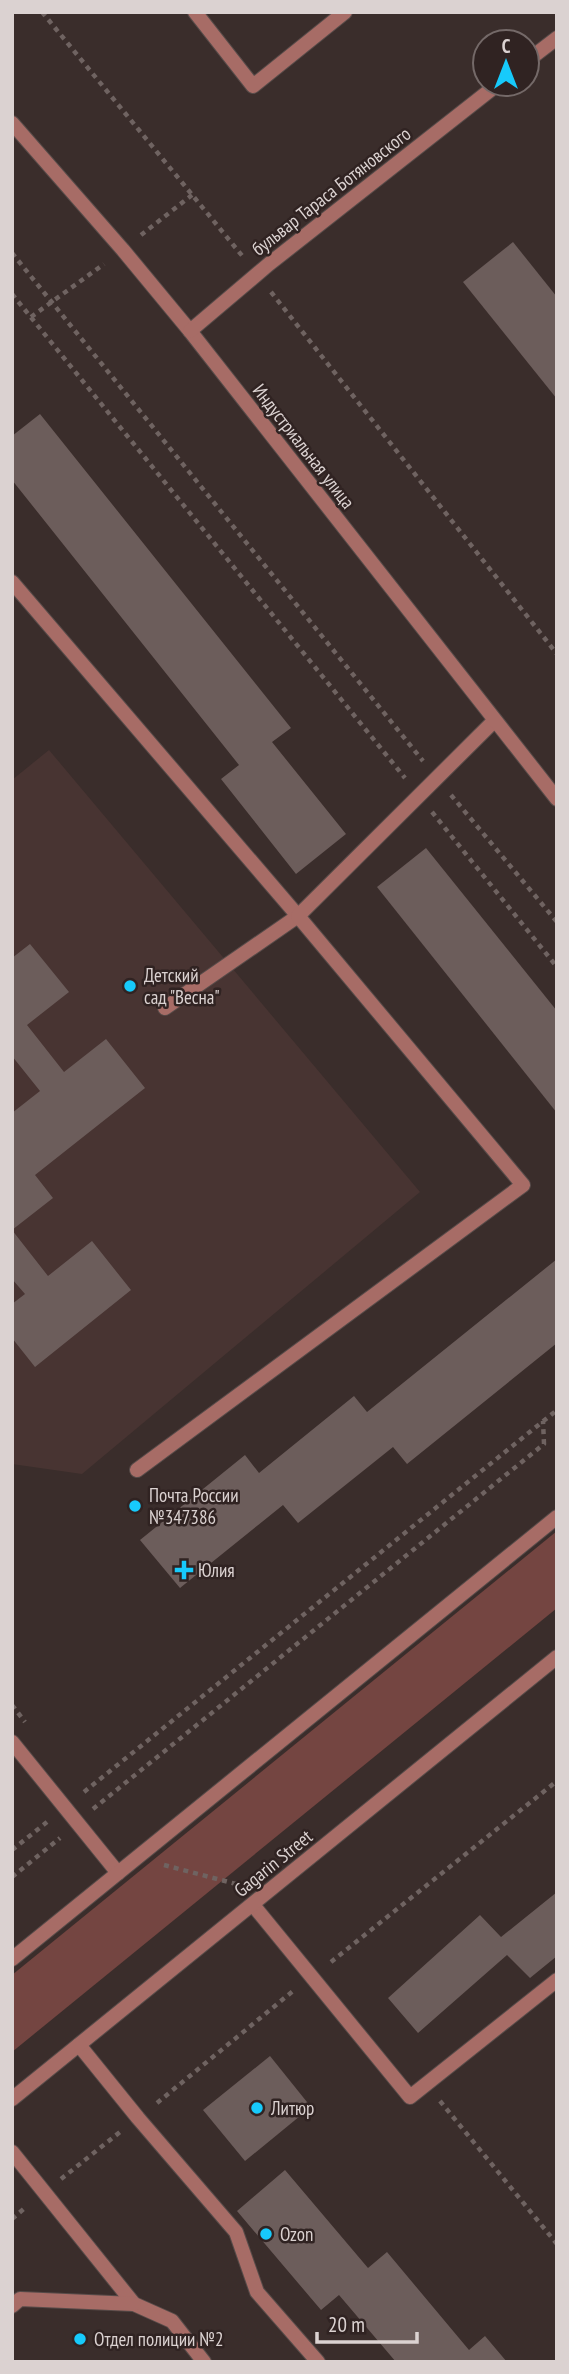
<svg xmlns="http://www.w3.org/2000/svg" width="569" height="2374" font-family="'PT Sans Narrow',sans-serif">
<style>
.built{fill:#483432}
.green{fill:#744541}
.building{fill:#6c5d5b}
.lines{fill:none;stroke-linecap:round;stroke-linejoin:round}
.service-casing{stroke:#574b49;stroke-width:16}
.minor-casing{stroke:#574b49;stroke-width:16}
.path{stroke:#6f6361;stroke-width:4.5;stroke-dasharray:5 5;stroke-linecap:butt}
.service{stroke:#a76c66;stroke-width:14}
.minor{stroke:#a76c66;stroke-width:14}
.poi-dot{fill:#17cafb;stroke:#302322;stroke-width:2.5}
.labels{text-anchor:middle;stroke-width:5;stroke-linejoin:round;paint-order:stroke}
.street-label{font-size:19px;fill:#dbd2d1;stroke:#302322}
.poi-label{font-size:19px;fill:#dbd2d1;stroke:#302322;text-anchor:start}
</style>
<rect width="100%" height="100%" fill="#3a2d2b"/>
<path class="built" d="M49,750L420,1192L82,1474L12,1464V780Z"/>
<path class="green" d="M557,1531V1608L12,2052V1975Z"/>
<g class="building">
<path d="M513,242L557,297V399L463,282Z"/>
<path d="M40,414L291,728L272,742L346,834L296,874L221,779L239,765L12,480V436Z"/>
<path d="M426,848L557,1011V1113L377,887Z"/>
<path d="M30,944L69,992L27,1025L64,1072L106,1039L145,1088L35,1175L53,1198L12,1230L48,1276L92,1241L131,1290L35,1367L12,1338V1304L25,1294L12,1279V1113L40,1091L12,1056V958Z"/>
<path d="M557,1259V1343L407,1464L393,1447L298,1523L283,1505L180,1588L140,1540L245,1455L259,1473L354,1396L367,1412Z"/>
<path d="M557,1892V1956L530,1978L507,1955L418,2033L388,1998L480,1915L501,1937Z"/>
<path d="M270,2056L311,2107L245,2161L203,2110Z"/>
<path d="M285,2170L368,2268L387,2252L469,2350L485,2336L507,2362H396L339,2295L321,2310L237,2211Z"/>
</g>
<g class="lines">
<g class="service-casing">
<g id="service">
<path d="M195,12L253,86L345,12"/>
<path d="M12,582L298,916L165,1008"/>
<path d="M137,1470L523,1185L298,916L494,721"/>
<path d="M12,1742L118,1873"/>
<path d="M253,1905L410,2097L557,1980"/>
<path d="M79,2045L138,2118L236,2232L257,2292L318,2362"/>
<path d="M12,2152L134,2304L172,2321L204,2362"/>
<path d="M12,2306L20,2299L134,2304"/>
</g>
</g>
<g class="minor-casing">
<g id="minor">
<path d="M527,61L557,38"/>
<path d="M12,123L123,250L190,331L557,799"/>
<path d="M190,331L269,264L498,84"/>
<path d="M12,1959L557,1517"/>
<path d="M12,2099L557,1657"/>
</g>
</g>
<g class="path">
<path d="M42,12L244,258"/>
<path d="M141,235L192,195"/>
<path d="M12,253L423,761"/>
<path d="M271,292L557,654"/>
<path d="M12,294L405,778"/>
<path d="M31,317L104,264"/>
<path d="M451,795L557,922"/>
<path d="M432,812L557,967"/>
<path d="M12,1705L25,1722"/>
<path d="M84,1792L557,1410"/>
<path d="M93,1809L544,1444L543,1421"/>
<path d="M12,1850L47,1822"/>
<path d="M164,1865L240,1885"/>
<path d="M12,1877L60,1838"/>
<path d="M331,1962L557,1781"/>
<path d="M440,2101L557,2244"/>
<path d="M157,2103L293,1991"/>
<path d="M61,2179L120,2132"/>
<path d="M12,2219L27,2206"/>
</g>
<use href="#service" class="service"/>
<use href="#minor" class="minor"/>
</g>
<g class="poi-dot">
<circle cx="130" cy="986" r="7"/>
<circle cx="135" cy="1506" r="7"/>
<path d="M180.5 1559.5h7v7h7v7h-7v7h-7v-7h-7v-7h7z"/>
<circle cx="257" cy="2108" r="7"/>
<circle cx="266" cy="2234" r="7"/>
<circle cx="80" cy="2339" r="7"/>
</g>
<g class="labels">
<g class="street-label">
<text transform="translate(331 191) rotate(-38)" y="7">бульвар Тараса Ботяновского</text>
<text transform="translate(304 446) rotate(52)" y="7">Индустриальная улица</text>
<text transform="translate(273 1863) rotate(-39)" y="7">Gagarin Street</text>
</g>
<g class="poi-label">
<text x="144" y="982">Детский<tspan x="144" dy="22">сад "Весна"</tspan></text>
<text x="149" y="1502">Почта России<tspan x="149" dy="22">№347386</tspan></text>
<text x="198" y="1577">Юлия</text>
<text x="271" y="2115">Литюр</text>
<text x="280" y="2241">Ozon</text>
<text x="94" y="2346">Отдел полиции №2</text>
</g>
</g>
<rect width="569" height="2374" fill="none" stroke="#dbd2d1" stroke-width="28"/>
<g transform="translate(506 63)"><circle r="33" fill="#302322" stroke="#746968" stroke-width="2"/>
<path d="M0-5L12 26L0 18L-12 26Z" fill="#17cafb"/>
<text y="-10" font-size="19" font-weight="bold" text-anchor="middle" fill="#dbd2d1">С</text>
</g>
<path d="M317 2332v10h100v-10" fill="none" stroke="#dbd2d1" stroke-width="3.5"/>
<text x="328" y="2332" font-size="21" fill="#dbd2d1" stroke="#302322" stroke-width="5" paint-order="stroke">20 m</text>
</svg>
